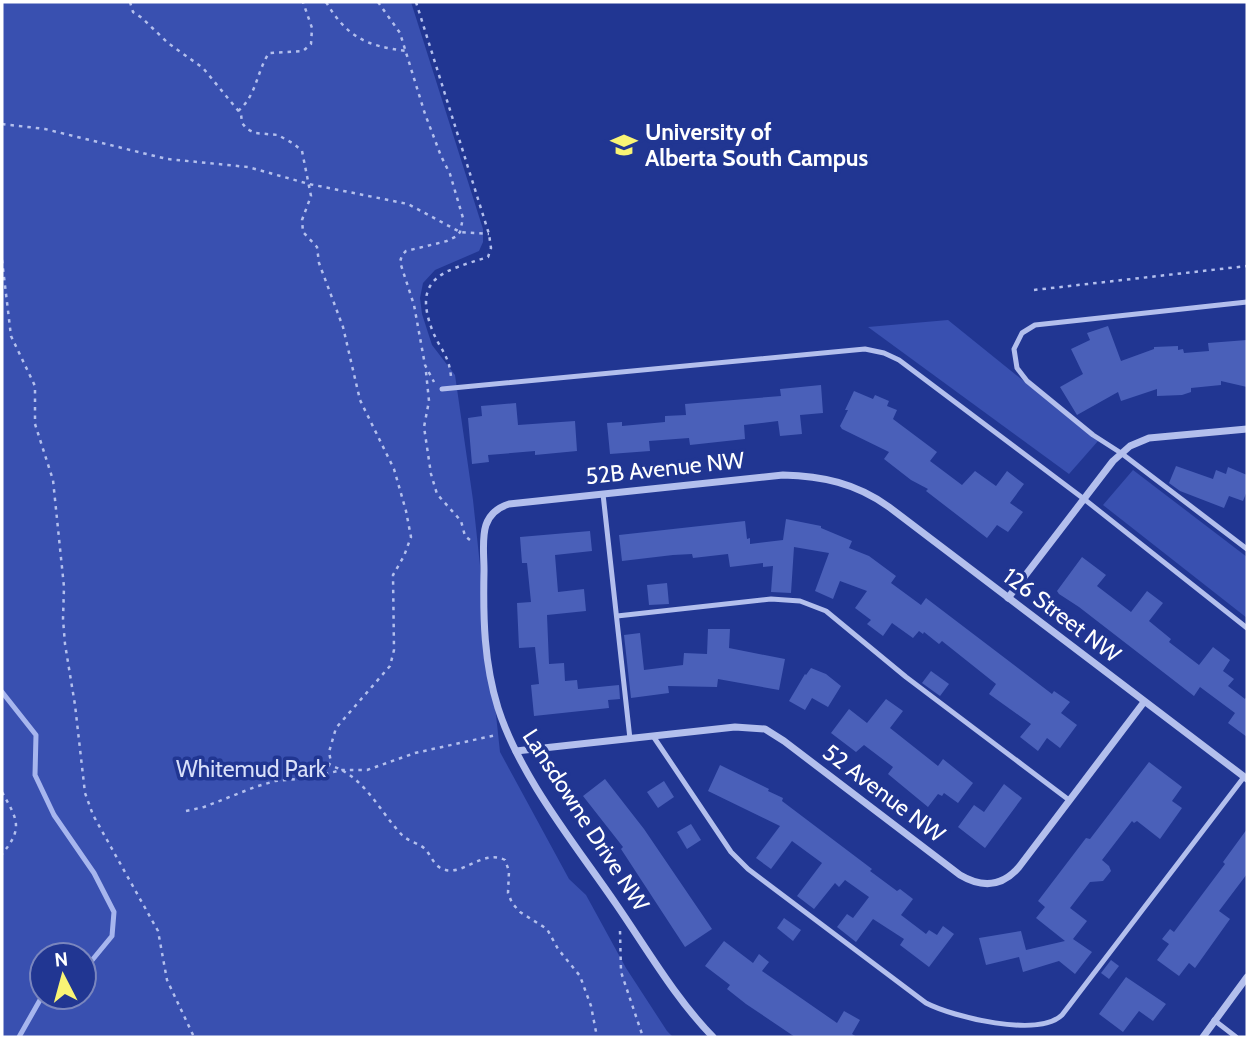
<svg xmlns="http://www.w3.org/2000/svg" width="1249" height="1039" font-family="Cabin,sans-serif">
<style>
.green{fill:#3950b0;fill-rule:evenodd}
.lines{fill:none;stroke-linecap:round;stroke-linejoin:round}
.stream{stroke:#a7b6ee;stroke-width:5}
.building{fill:#4a60b9}
.path{stroke:#b3bfed;stroke-width:2.5;stroke-dasharray:3.5 5;stroke-linecap:butt}
.service{stroke:#b3bfed;stroke-width:5}
.minor{stroke:#b3bfed;stroke-width:7}
.labels{text-anchor:middle;stroke-width:7;stroke-linejoin:round;paint-order:stroke}
.poi-label{font-size:23px;font-weight:bold;fill:#fff;stroke:#213692;text-anchor:start}
.street-label{font-size:23px;fill:#fff;stroke:#213692}
.park-label{font-size:23px;fill:#d8dff9;stroke:#213692}
</style>
<rect width="100%" height="100%" fill="#213692"/>
<g class="green">
<path d="M2,2H411L483,229V242L479,251L435,270L423,283L420,298L422,314L432,345L455,375L473,500L500,752L569,879L586,895L626,968L667,1031L673,1037H2ZM42,955H84V997H42Z"/>
<path d="M948,320L1098,441L1069,474L868,327Z"/>
<path d="M1133,470L1247,557V618L1103,505Z"/>
</g>
<g class="lines">
<g class="stream">
<path d="M2,692L36,735L35,775L54,815L94,873L114,912L112,936L84,970"/>
<path d="M19,1037L40,1000L44,997"/>
</g>
</g>
<g class="building">
<path d="M1108,326L1121,361L1154,349V347L1178,346V350L1183,349L1184,353L1209,351L1208,343L1247,340V387L1221,381V385L1191,388V392L1182,395L1157,396V389L1121,401L1118,392L1077,415L1060,387L1083,374L1071,349L1090,340L1087,333Z"/>
<path d="M821,385L823,413L800,415L802,434L780,436L778,421L744,425L745,439L690,445L689,438L649,441L650,451L610,454L607,423L622,422V426L665,422V416L686,415L685,404L781,396L780,389Z"/>
<path d="M854,391L873,399L875,395L889,401L887,406L897,410L893,419L937,452L930,461L962,485L975,471L996,486L1007,471L1024,484L1010,503L1023,512L1008,532L997,525L987,538L926,491L928,489L911,480L884,459L889,452L842,429L840,426L848,410H845Z"/>
<path d="M516,403L518,425L575,421L577,451L535,455V451L488,455L489,462L472,464L468,418L482,416L481,406Z"/>
<path d="M1176,466L1213,479L1216,470L1226,474L1228,467L1247,475V491L1243,501L1229,496L1224,508L1180,491L1169,483Z"/>
<path d="M786,519L821,526V528L852,541L849,548L869,556L896,576L891,583L921,605L926,598L1052,694L1054,691L1070,702L1061,713L1077,725L1060,748L1047,738L1038,751L1020,737L1031,724L989,694L996,684L942,641L939,644L924,632L923,634L919,631L913,638L892,623L883,636L867,624L871,620L855,608L867,591L840,581L833,599L815,591L829,553L794,547L791,593L771,592L773,566L763,567V563L730,567L728,554L693,558L692,554L673,555L622,561L619,535L745,521L747,539L750,538V544L783,540Z"/>
<path d="M590,531L592,551L555,555L558,592L584,589L586,611L547,615L549,664L564,663L565,681L577,680L578,689L619,685L620,699L608,700L609,708L534,716L531,685L539,684L535,647L519,648L517,603L531,602L527,563H522L520,537Z"/>
<path d="M1082,557L1106,575L1097,586L1131,612L1147,591L1163,603L1149,621L1171,639L1169,642L1199,665L1213,647L1230,660L1223,671L1234,679L1228,686L1245,699L1247,696V737L1228,723L1235,713L1200,687L1194,696L1079,607L1059,594L1057,591Z"/>
<path d="M667,583L669,604L649,605L647,585Z"/>
<path d="M708,629H730L729,648L785,659L779,690L718,679L717,687L668,686L669,693L631,698L624,635L640,633L644,670L683,665L684,653L707,654Z"/>
<path d="M811,668L826,674L841,686L828,707L812,698L805,710L789,701L805,674L806,675Z"/>
<path d="M931,671L949,684L940,696L922,683Z"/>
<path d="M886,699L903,711L890,728L938,766L943,759L973,783L958,803L944,793L942,796L938,794L928,807L888,774L893,767L864,745L856,752L831,733L849,709L867,723Z"/>
<path d="M1149,762L1182,787L1172,801L1182,808L1160,839L1137,821L1134,823L1132,821L1102,860L1109,866L1111,871L1103,881L1090,882L1070,908L1087,921L1073,939L1092,952L1075,974L1059,961L1023,972L1019,957L986,965L979,938L1021,931L1026,950L1065,941L1036,918L1045,907L1038,901L1086,838L1090,839Z"/>
<path d="M720,765L769,789L768,791L783,798L782,801L872,869L870,871L897,891L900,889L913,899L901,915L926,934L929,930L937,935L943,926L954,934L929,967L900,945L904,939L873,919L856,942L837,927L847,914L853,918L869,897L845,880L839,887L835,883L814,909L797,896L822,863L792,841L771,869L756,858L780,826L708,791Z"/>
<path d="M605,779L644,829L712,929L685,947L621,849L623,847L583,796Z"/>
<path d="M664,781L674,797L658,808L647,792Z"/>
<path d="M1004,784L1022,798L985,848L958,827L974,805L984,812Z"/>
<path d="M691,824L701,840L687,849L677,832Z"/>
<path d="M1247,829V874L1219,911L1230,919L1195,968L1189,963L1179,976L1157,960L1169,944L1162,939L1170,929L1174,932L1225,864L1223,862Z"/>
<path d="M784,918L801,930L793,941L777,928Z"/>
<path d="M724,941L753,963L759,954L769,962L762,971L837,1023L844,1011L860,1020L852,1034L857,1037H795L746,1004L727,989L730,985L705,966Z"/>
<path d="M1111,960L1119,966L1109,979L1101,973Z"/>
<path d="M1126,977L1166,1004L1153,1021L1139,1011L1123,1032L1099,1014Z"/>
</g>
<g class="lines">
<g class="path">
<path d="M130,2L133,12L142,18L168,43L203,68L241,114L242,123L247,129L255,133L278,135L294,144L302,151L311,196L302,220L303,232L317,247L319,263L343,327L360,400L394,469L406,511L411,537L404,556L393,575L394,650L390,666L336,728L329,752L331,762L329,765C364,775 379,811 402,835C409,842 419,843 425,849C430,854 433,863 439,867C460,881 481,848 505,860L509,871L508,893L512,903L520,912L547,929L558,949L580,976L591,1006L597,1037"/>
<path d="M326,2C347,37 366,46 406,51"/>
<path d="M378,2L400,33L425,114L441,156L450,174L463,218L460,232L457,236L447,241L406,251L402,255L400,262L414,305L425,365L434,382"/>
<path d="M416,2L489,234L491,248L488,257C444,271 411,277 433,332C441,351 449,355 451,377"/>
<path d="M238,111C257,95 256,73 269,53L303,51L311,44L312,28L303,2"/>
<path d="M2,124L45,129L167,159L248,167L309,184L408,204L460,232L489,234"/>
<path d="M2,260L11,336L35,386V424L53,480L64,587L63,619L65,644L75,705L85,793L93,815L158,931L167,980L194,1037"/>
<path d="M1034,290L1247,266"/>
<path d="M426,372L429,401L424,427L431,474L437,494L461,521L465,536L470,540"/>
<path d="M2,792C17,819 24,828 2,854"/>
<path d="M186,811L204,807L255,787L275,781L308,778L342,770H367L415,753L496,735"/>
<path d="M620,931L621,972L643,1037"/>
</g>
<g class="service">
<path d="M1247,302L1035,325L1022,333L1014,349L1017,368L1027,381L1093,435L1121,453L1247,549"/>
<path d="M442,389L865,349L884,353L899,360L1084,499L1247,628"/>
<path d="M603,494L630,739"/>
<path d="M617,616L771,599L800,601L826,611L906,677L1069,800"/>
<path d="M653,736L731,852L748,869L926,1003C953,1017 1038,1038 1062,1015L1244,777"/>
<path d="M1214,1020L1236,1037"/>
</g>
<g class="minor">
<path d="M1008,598L1113,461L1130,446L1149,438L1247,429"/>
<path d="M516,751L735,727L765,729L784,741L960,875C982,888 1002,887 1019,867L1144,702"/>
<path d="M713,1037C675,998 647,949 616,904C575,844 520,777 498,708C484,663 483,618 484,571C484,543 477,514 509,504L783,475C822,476 856,483 889,507L1247,779"/>
<path d="M1203,1037L1247,977"/>
</g>
</g>
<defs>
<g id="university-bare" transform="scale(2.1)"><path d="M0-5L7-2L0 1L-7-2ZM-4 1L0 2.5L4 1V4Q0 6-4 4Z" fill="#f9f475" stroke="#213692" stroke-width="2.5" paint-order="stroke"/></g>
</defs>
<g fill-rule="evenodd">
<use href="#university-bare" x="624" y="145"/>
</g>
<g class="labels">
<g class="poi-label">
<text x="645" y="140">University of<tspan x="645" dy="26">Alberta South Campus</tspan></text>
</g>
<g class="street-label">
<text transform="translate(665 468) rotate(-6)" y="8">52B Avenue NW</text>
<text transform="translate(1062 615) rotate(37)" y="8">126 Street NW</text>
<text transform="translate(884 793) rotate(37)" y="8">52 Avenue NW</text>
<text transform="translate(586 820) rotate(57)" y="8">Lansdowne Drive NW</text>
</g>
<g class="park-label">
<text x="251" y="777">Whitemud Park</text>
</g>
</g>
<rect width="1249" height="1039" fill="none" stroke="#ffffff" stroke-width="7"/>
<g transform="translate(63 976) rotate(354)"><circle r="33" fill="#213692" stroke="#7a86be" stroke-width="2"/>
<path d="M0-5L12 26L0 18L-12 26Z" fill="#f9f475"/>
<text y="-10" font-size="19" font-weight="bold" text-anchor="middle" fill="#ffffff">N</text>
</g>
</svg>
